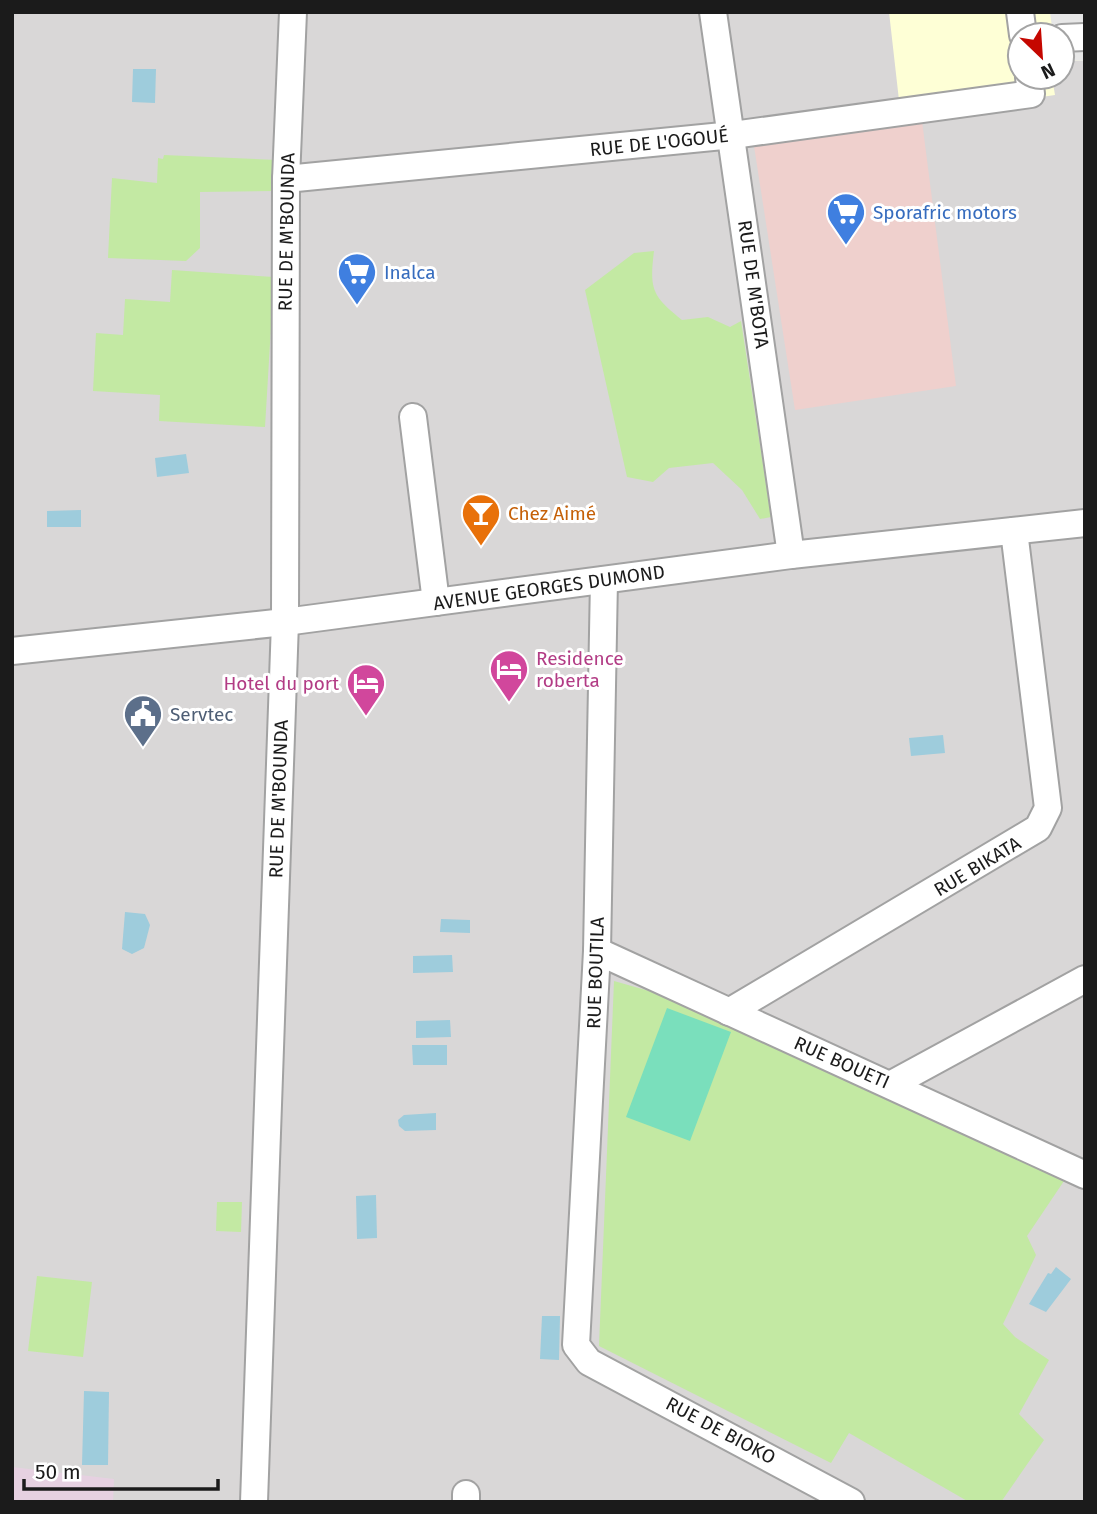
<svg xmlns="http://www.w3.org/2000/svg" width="1097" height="1514" font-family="'Fira Sans',sans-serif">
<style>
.residential{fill:#d9d7d7;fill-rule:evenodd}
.commercial{fill:#efd0cd}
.industrial{fill:#e6d1e1}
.education{fill:#feffd6}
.grass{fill:#c3e9a3}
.pitch{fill:#7adfbc}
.parking{fill:#e7e7e7}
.water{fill:#9eccdc}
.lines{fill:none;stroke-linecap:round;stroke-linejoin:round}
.minor-casing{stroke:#a2a2a2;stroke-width:30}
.minor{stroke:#fff;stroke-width:26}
.labels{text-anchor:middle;stroke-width:6;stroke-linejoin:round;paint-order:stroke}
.street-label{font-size:19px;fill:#1b1b1b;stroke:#fff}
.shop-label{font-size:19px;fill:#366cbe;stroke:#fff;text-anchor:start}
.food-label{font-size:19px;fill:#c56008;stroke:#fff;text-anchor:start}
.hotel-label{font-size:19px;fill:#b23c85;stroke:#fff;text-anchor:start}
.service-label{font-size:19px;fill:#4e5e75;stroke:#fff;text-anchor:start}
</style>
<rect width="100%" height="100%" fill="#ede9df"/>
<path class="residential" d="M12,12H1085V1502H12ZM1020,35H1062V77H1020Z"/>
<path class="commercial" d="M922,121L956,386L795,410L754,146Z"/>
<path class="industrial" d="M12,1467L114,1479L113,1502H12Z"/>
<path class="education" d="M889,12H1085V61L1062,60V35H1020V77H1052L1055,95L901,118Z"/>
<g class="grass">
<path d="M164,155L277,160L273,191L200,192V248L186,261L108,258L112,178L157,183L158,158L163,159Z"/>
<path d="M654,251C649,291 653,296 682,320L708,317L730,327L741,321L771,517L760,519L742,490L713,463L669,468L653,482L627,477L585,290L634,253Z"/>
<path d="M172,270L274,277L265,427L159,421L160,395L93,391L96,333L123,335L125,299L170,302Z"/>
<path d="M614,981L744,1018L1066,1178L1027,1236L1036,1255L1003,1324L1015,1337L1049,1360L1019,1414L1044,1440L1001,1502H969L849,1433L831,1463L599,1346Z"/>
<path d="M217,1202H242L241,1232L216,1231Z"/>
<path d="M37,1276L92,1282L83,1357L28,1351Z"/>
</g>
<path class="pitch" d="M667,1008L731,1032L690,1141L626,1117Z"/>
<path class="parking" d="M1050,12H1085V61L1062,60V35H1053Z"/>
<g class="water">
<path d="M133,69H156L155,103L132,102Z"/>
<path d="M186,454L189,473L157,477L155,458Z"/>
<path d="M81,510V527H47V511Z"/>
<path d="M943,735L945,753L911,756L909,738Z"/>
<path d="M125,912L145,914L150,925L144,948L132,954L122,949Z"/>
<path d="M441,919L470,920V933L440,932Z"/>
<path d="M452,955L453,972L413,973V956Z"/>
<path d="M450,1020L451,1037L416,1038V1021Z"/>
<path d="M412,1045H447V1065H413Z"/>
<path d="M436,1113V1130L405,1131L399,1126L398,1120L404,1115Z"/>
<path d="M376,1195L377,1238L357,1239L356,1196Z"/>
<path d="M1056,1267L1071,1279L1046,1312L1029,1304L1048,1273L1051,1274Z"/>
<path d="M542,1316H560L559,1360L540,1359Z"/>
<path d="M84,1391L109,1392L108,1465H82Z"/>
</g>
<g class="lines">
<g class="minor-casing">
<g id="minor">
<path d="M713,12L791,555"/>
<path d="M1020,12L1023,35"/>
<path d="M1062,38L1085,37"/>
<path d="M286,179L733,135L1031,94L1029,77"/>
<path d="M413,417L436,602"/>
<path d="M604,580L597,951L576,1345L589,1362L851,1502"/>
<path d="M12,651L285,622L791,555L1085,523"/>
<path d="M597,951L1085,1175"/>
<path d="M729,1012L1038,828L1048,808L1014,531"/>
<path d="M892,1084L1085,979"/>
<path d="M254,1502L285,622L286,179L293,12"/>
<path d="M466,1502V1494"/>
</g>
</g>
<use href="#minor" class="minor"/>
</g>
<defs>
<g id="supermarket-pin" transform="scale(2.0125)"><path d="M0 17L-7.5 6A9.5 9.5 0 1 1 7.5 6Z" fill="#3f7fe0" stroke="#fff"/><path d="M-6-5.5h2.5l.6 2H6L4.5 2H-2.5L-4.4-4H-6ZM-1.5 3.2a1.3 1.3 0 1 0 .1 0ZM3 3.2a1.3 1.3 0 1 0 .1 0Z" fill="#fff"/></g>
<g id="bar-pin" transform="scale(2.0125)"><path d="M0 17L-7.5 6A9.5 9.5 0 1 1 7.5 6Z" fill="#e8710a" stroke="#fff"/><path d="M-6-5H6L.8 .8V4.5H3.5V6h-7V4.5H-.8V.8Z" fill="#fff"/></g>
<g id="hotel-pin" transform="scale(2.0125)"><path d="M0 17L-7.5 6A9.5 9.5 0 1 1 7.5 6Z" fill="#d1479c" stroke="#fff"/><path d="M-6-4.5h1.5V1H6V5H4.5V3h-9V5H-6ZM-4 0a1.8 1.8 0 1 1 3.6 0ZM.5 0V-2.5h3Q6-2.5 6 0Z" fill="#fff"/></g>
<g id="civic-pin" transform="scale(2.0125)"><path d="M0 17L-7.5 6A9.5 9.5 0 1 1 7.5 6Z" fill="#5c6f8a" stroke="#fff"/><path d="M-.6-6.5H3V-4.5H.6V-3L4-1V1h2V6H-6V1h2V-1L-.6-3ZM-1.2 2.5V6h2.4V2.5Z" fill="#fff"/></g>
</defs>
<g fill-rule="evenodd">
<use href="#supermarket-pin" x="846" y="212"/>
<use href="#supermarket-pin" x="357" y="272"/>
<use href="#bar-pin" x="481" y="513"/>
<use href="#hotel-pin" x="509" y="669"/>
<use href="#hotel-pin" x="366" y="683"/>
<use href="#civic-pin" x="143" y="714"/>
</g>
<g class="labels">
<g class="street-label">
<text transform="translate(659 142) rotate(-6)" y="7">RUE DE L'OGOUÉ</text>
<text transform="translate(286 232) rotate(-89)" y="7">RUE DE M'BOUNDA</text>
<text transform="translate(754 284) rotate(82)" y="7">RUE DE M'BOTA</text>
<text transform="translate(549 587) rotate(-8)" y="7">AVENUE GEORGES DUMOND</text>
<text transform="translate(278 799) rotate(-88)" y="7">RUE DE M'BOUNDA</text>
<text transform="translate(977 866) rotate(-31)" y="7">RUE BIKATA</text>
<text transform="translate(595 973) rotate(-88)" y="7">RUE BOUTILA</text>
<text transform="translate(842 1062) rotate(24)" y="7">RUE BOUETI</text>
<text transform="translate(721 1430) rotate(28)" y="7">RUE DE BIOKO</text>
</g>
<g class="shop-label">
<text x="873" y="219">Sporafric motors</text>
<text x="384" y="279">Inalca</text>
</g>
<g class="food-label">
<text x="508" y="520">Chez Aimé</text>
</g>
<g class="hotel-label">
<text x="536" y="665">Residence<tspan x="536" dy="22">roberta</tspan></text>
<text x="339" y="690" text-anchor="end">Hotel du port</text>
</g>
<g class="service-label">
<text x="170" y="721">Servtec</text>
</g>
</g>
<rect width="1097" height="1514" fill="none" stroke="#1b1b1b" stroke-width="28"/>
<g transform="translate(1041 56) rotate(155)"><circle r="33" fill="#ffffff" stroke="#a4a4a4" stroke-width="2"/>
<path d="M0-5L12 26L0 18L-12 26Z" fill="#c50700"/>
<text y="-10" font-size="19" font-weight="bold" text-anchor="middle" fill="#1b1b1b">N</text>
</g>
<path d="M24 1479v10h194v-10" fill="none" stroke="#1b1b1b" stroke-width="3.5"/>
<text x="35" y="1479" font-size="21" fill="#1b1b1b" stroke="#ffffff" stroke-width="5" paint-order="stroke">50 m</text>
</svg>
